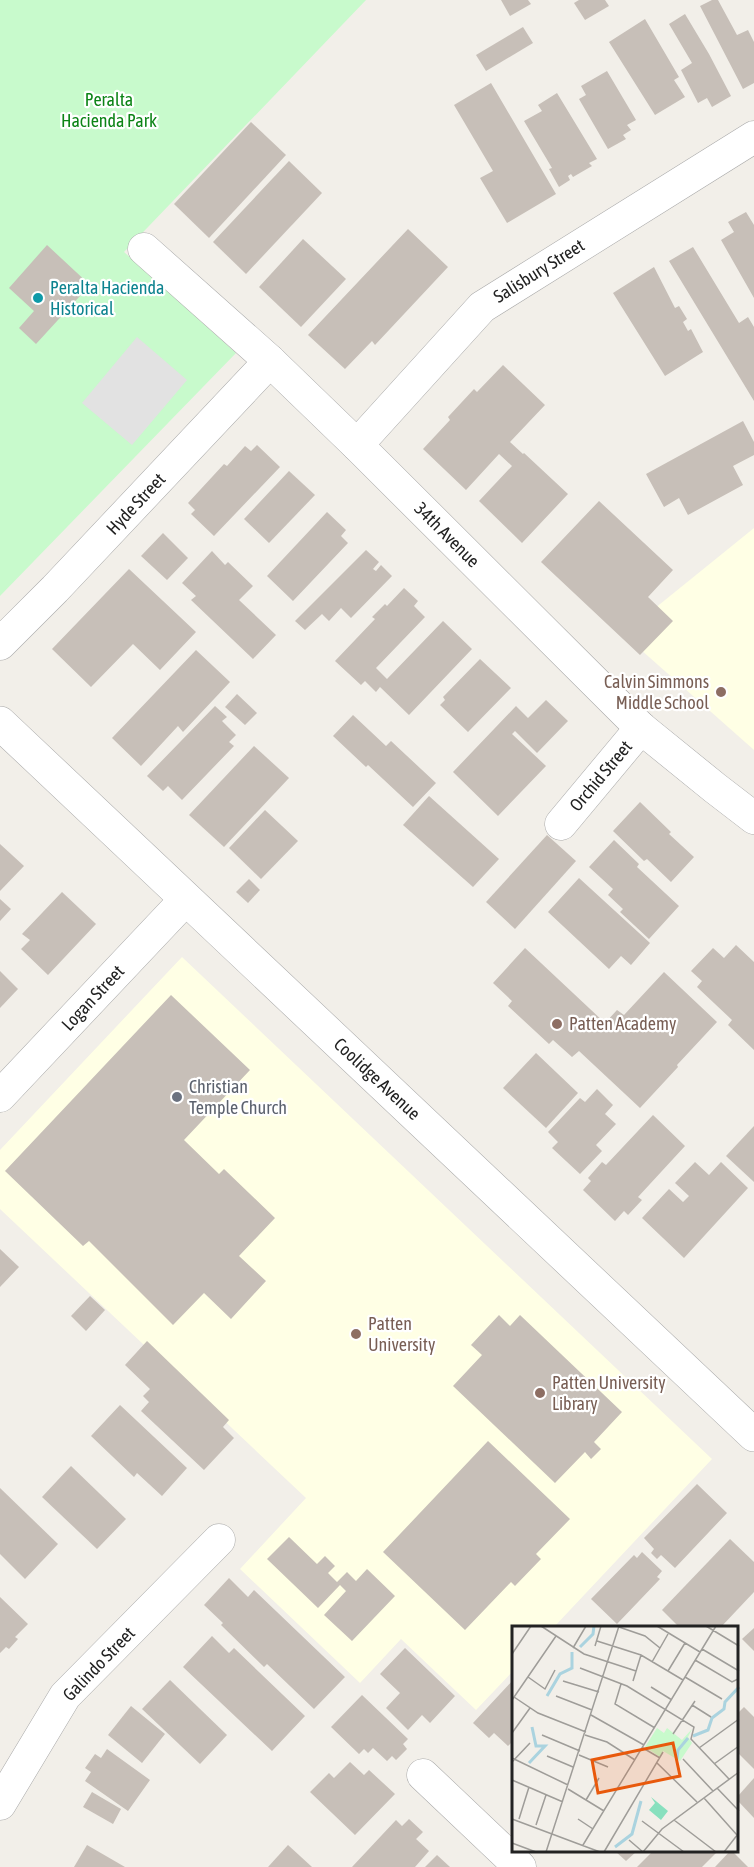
<svg xmlns="http://www.w3.org/2000/svg" width="754" height="1867" font-family="'Asap Condensed',sans-serif">
<style>
.education{fill:#ffffe5}
.park{fill:#c8facc}
.parking{fill:#e2e2e2}
.building{fill:#c7bfb8}
.lines{fill:none;stroke-linecap:round;stroke-linejoin:round}
.minor-casing{stroke:#a9a9a9;stroke-width:33}
.tertiary-casing{stroke:#a9a9a9;stroke-width:34}
.minor{stroke:#fff;stroke-width:32}
.tertiary{stroke:#fff;stroke-width:33}
.culture-dot{fill:#0f9aa8;stroke:#fff;stroke-width:2}
.education-dot{fill:#8d6e63;stroke:#fff;stroke-width:2}
.worship-dot{fill:#6b7280;stroke:#fff;stroke-width:2}
.labels{text-anchor:middle;stroke-width:4.5;stroke-linejoin:round;paint-order:stroke}
.park-label{font-size:18px;fill:#0c8416;stroke:#fff}
.street-label{font-size:18px;fill:#222;stroke:#fff}
.culture-label{font-size:18px;fill:#0d838f;stroke:#fff;text-anchor:start}
.education-label{font-size:18px;fill:#785e54;stroke:#fff;text-anchor:start}
.worship-label{font-size:18px;fill:#5b616d;stroke:#fff;text-anchor:start}
.inset-river{fill:none;stroke:#aad3df;stroke-width:3}
.inset-road{fill:none;stroke:#9f9d99;stroke-width:1.5}
.view{fill:#e8590c;fill-opacity:0.15;stroke:#e8590c;stroke-width:3}
.inset-edge{fill:none;stroke:#222;stroke-width:3}
</style>
<rect width="100%" height="100%" fill="#f2efe9"/>
<g class="education">
<path d="M754,528V750L623,634Z"/>
<path d="M182,957L712,1459L554,1627H514V1670L476,1710L401,1639L360,1683L240,1569L306,1498L0,1209V1150Z"/>
</g>
<path class="park" d="M0,0H366L124,252L236,353L0,596Z"/>
<path class="parking" d="M137,337L187,380L132,445L82,403Z"/>
<g class="building">
<path d="M501,0H528L531,4L510,16Z"/>
<path d="M579,0H605L609,6L585,20L574,3Z"/>
<path d="M712,0H718L737,35L748,30L754,42V83L743,89L700,6Z"/>
<path d="M685,14L709,54L731,96L712,107L707,98L698,103L681,70L692,63L669,24Z"/>
<path d="M645,19L679,77L674,80L685,97L655,115L609,42Z"/>
<path d="M523,27L533,43L486,71L476,55Z"/>
<path d="M607,71L636,120L627,125L631,130L623,135L626,139L608,149L579,99L586,95L581,86Z"/>
<path d="M491,83L556,194L507,223L480,178L493,171L454,105Z"/>
<path d="M557,93L597,159L589,163L592,166L573,177L571,174L568,176L570,180L559,187L549,169L552,168L524,121L542,111L538,105Z"/>
<path d="M251,122L286,155L209,238L174,204Z"/>
<path d="M289,161L322,193L246,274L213,242Z"/>
<path d="M746,212L754,225V298L721,240L734,232L728,222Z"/>
<path d="M408,229L448,267L375,345L372,341L345,369L308,335Z"/>
<path d="M303,239L346,279L301,327L259,287Z"/>
<path d="M47,245L90,285L36,344L19,328L34,311L9,288Z"/>
<path d="M693,247L739,323L748,317L754,327V401L669,261Z"/>
<path d="M654,267L675,308L679,306L687,319L683,322L688,331L691,329L703,352L665,376L613,293Z"/>
<path d="M503,365L545,405L510,442L523,454L524,453L568,494L522,543L479,501L512,466L499,454L466,490L423,449L450,420L448,417L474,389L477,392Z"/>
<path d="M743,421L754,442V455L733,466L743,485L688,515L679,498L664,507L646,474Z"/>
<path d="M257,445L280,467L214,536L191,514L195,510L188,503L224,464L227,466L245,446L251,451Z"/>
<path d="M289,471L315,495L269,543L244,519Z"/>
<path d="M599,501L673,570L648,597L673,621L640,655L541,562Z"/>
<path d="M327,512L346,530L341,536L348,543L293,601L267,576Z"/>
<path d="M163,533L188,558L167,580L141,556Z"/>
<path d="M366,550L379,562L373,569L376,571L381,565L392,576L351,618L341,608L329,621L322,614L305,630L295,621Z"/>
<path d="M212,551L225,565L228,562L253,586L239,600L276,635L253,659L191,600L196,596L182,583Z"/>
<path d="M129,569L196,632L160,670L133,644L91,687L52,649Z"/>
<path d="M404,588L418,601L414,606L425,617L376,668L387,679L443,621L472,649L409,715L380,687L376,692L365,681L361,685L335,661L375,619L372,617L385,604L387,606Z"/>
<path d="M196,650L230,682L183,732L178,726L141,766L112,738Z"/>
<path d="M480,659L511,688L468,732L440,705L445,700L443,697Z"/>
<path d="M237,694L257,713L245,725L225,707Z"/>
<path d="M546,700L568,721L537,753L515,731L512,734L546,766L498,816L453,772L516,706L528,718Z"/>
<path d="M215,706L227,717L222,721L236,735L229,742L234,746L182,800L168,786L163,791L147,776Z"/>
<path d="M353,715L386,746L391,741L436,783L413,807L368,765L366,767L333,736Z"/>
<path d="M254,746L289,778L224,847L189,815Z"/>
<path d="M429,796L499,859L473,887L403,825Z"/>
<path d="M640,802L671,832L669,834L694,857L671,882L647,859L644,861L613,831Z"/>
<path d="M265,810L298,841L261,879L229,848Z"/>
<path d="M547,835L576,861L515,929L486,902Z"/>
<path d="M614,840L639,864L637,867L679,906L649,939L620,912L623,909L608,895L613,889L589,867Z"/>
<path d="M0,844L24,866L0,891Z"/>
<path d="M579,878L650,943L631,965L621,956L609,969L548,912Z"/>
<path d="M249,879L260,890L248,903L236,892Z"/>
<path d="M62,892L96,924L48,975L21,949L30,940L22,934Z"/>
<path d="M0,899L11,909L0,921Z"/>
<path d="M736,945L754,962V1050L728,1025L732,1020L697,987L702,981L691,971L713,948L724,958Z"/>
<path d="M525,948L605,1023L617,1010L624,1015L664,972L717,1022L677,1065L678,1067L640,1108L579,1051L572,1057L553,1040L549,1044L508,1006L512,1001L493,983Z"/>
<path d="M0,971L18,989L0,1008Z"/>
<path d="M171,995L250,1070L184,1140L219,1174L224,1169L275,1218L239,1256L266,1281L231,1319L204,1293L173,1325L89,1241L83,1246L5,1171Z"/>
<path d="M536,1053L578,1093L546,1128L503,1088Z"/>
<path d="M597,1089L613,1105L605,1114L616,1124L596,1145L602,1151L580,1174L552,1148L558,1142L548,1132L580,1098L585,1102Z"/>
<path d="M653,1115L685,1146L638,1197L642,1200L628,1215L624,1211L615,1221L583,1190L591,1181L588,1178L602,1162L606,1165Z"/>
<path d="M754,1126V1182L726,1156Z"/>
<path d="M695,1162L709,1175L721,1162L748,1188L684,1258L642,1218L669,1189L683,1202L689,1196L675,1183Z"/>
<path d="M0,1249L19,1267L0,1287Z"/>
<path d="M90,1296L105,1310L86,1331L71,1316Z"/>
<path d="M499,1315L510,1326L520,1315L622,1412L594,1442L601,1449L591,1459L585,1452L555,1483L453,1386L482,1355L471,1345Z"/>
<path d="M147,1341L229,1420L223,1427L234,1438L204,1470L141,1411L149,1402L143,1396L150,1389L125,1365Z"/>
<path d="M120,1405L187,1468L162,1496L137,1473L134,1477L91,1436Z"/>
<path d="M488,1441L570,1519L536,1554L541,1559L515,1586L511,1582L465,1630L383,1552Z"/>
<path d="M71,1466L126,1519L97,1549L42,1497Z"/>
<path d="M697,1484L727,1513L675,1568L661,1555L657,1559L651,1553L654,1549L644,1538Z"/>
<path d="M0,1488L58,1544L25,1579L0,1554Z"/>
<path d="M289,1537L317,1564L325,1556L335,1566L328,1573L337,1582L347,1572L356,1581L367,1569L395,1596L352,1641L324,1615L346,1591L340,1585L318,1608L267,1559Z"/>
<path d="M730,1539L754,1562V1592L721,1627H679L662,1610Z"/>
<path d="M642,1552L662,1571L657,1577L660,1579L617,1624L591,1599L634,1555L637,1558Z"/>
<path d="M229,1578L248,1597L254,1590L345,1677L314,1709L267,1664L264,1667L221,1625L223,1623L204,1605Z"/>
<path d="M0,1597L28,1624L15,1637L18,1639L9,1649L6,1647L0,1653Z"/>
<path d="M754,1628V1651L742,1639Z"/>
<path d="M212,1636L229,1653L234,1648L305,1716L272,1751L183,1667Z"/>
<path d="M405,1648L455,1696L430,1723L422,1715L408,1730L386,1708L400,1693L380,1674Z"/>
<path d="M514,1679V1740L508,1746L494,1733L489,1738L473,1723Z"/>
<path d="M170,1680L227,1735L200,1764L142,1709Z"/>
<path d="M362,1695L408,1739L403,1744L407,1749L396,1760L392,1756L387,1761L373,1748L368,1753L364,1749L359,1754L331,1727Z"/>
<path d="M131,1706L165,1734L142,1763L108,1735Z"/>
<path d="M744,1707L754,1717V1769L738,1753V1713Z"/>
<path d="M107,1749L150,1780L128,1811L85,1781L91,1772L85,1768L95,1754L101,1758Z"/>
<path d="M350,1762L364,1775L369,1770L395,1794L355,1835L310,1792L329,1773L334,1778Z"/>
<path d="M754,1778V1818L738,1801V1796Z"/>
<path d="M92,1792L121,1809L113,1824L83,1807Z"/>
<path d="M409,1819L423,1832L416,1839L429,1851L415,1867H352L396,1820L402,1826Z"/>
<path d="M87,1845L125,1867H74Z"/>
<path d="M288,1845L312,1867H268Z"/>
<path d="M731,1850L748,1867H715Z"/>
<path d="M615,1851H637L626,1861Z"/>
<path d="M653,1851H718L702,1867H637Z"/>
<path d="M437,1855L450,1867H425Z"/>
</g>
<g class="lines">
<g class="minor-casing">
<g id="minor">
<path d="M144,249L270,361L357,445L641,728L715,788L754,818"/>
<path d="M357,445L482,307L754,137"/>
<path d="M0,644L55,589L270,361"/>
<path d="M561,824L641,728"/>
<path d="M0,1096L186,899"/>
<path d="M423,1775L520,1867"/>
<path d="M0,1804L65,1696L219,1540"/>
</g>
</g>
<g class="tertiary-casing">
<path id="tertiary" d="M0,723L754,1435"/>
</g>
<use href="#minor" class="minor"/>
<use href="#tertiary" class="tertiary"/>
</g>
<circle class="culture-dot" cx="38" cy="298" r="6"/>
<g class="education-dot">
<circle cx="721" cy="692" r="6"/>
<circle cx="557" cy="1024" r="6"/>
<circle cx="356" cy="1334" r="6"/>
<circle cx="540" cy="1393" r="6"/>
</g>
<circle class="worship-dot" cx="177" cy="1097" r="6"/>
<g class="labels">
<g class="park-label">
<text x="109" y="106">Peralta<tspan x="109" dy="21">Hacienda Park</tspan></text>
</g>
<g class="street-label">
<text transform="translate(539 271) rotate(-32)" y="6">Salisbury Street</text>
<text transform="translate(136 504) rotate(-47)" y="6">Hyde Street</text>
<text transform="translate(447 535) rotate(45)" y="6">34th Avenue</text>
<text transform="translate(601 776) rotate(-50)" y="6">Orchid Street</text>
<text transform="translate(93 998) rotate(-47)" y="6">Logan Street</text>
<text transform="translate(377 1079) rotate(43)" y="6">Coolidge Avenue</text>
<text transform="translate(99 1664) rotate(-46)" y="6">Galindo Street</text>
</g>
<g class="culture-label">
<text x="50" y="294">Peralta Hacienda<tspan x="50" dy="21">Historical</tspan></text>
</g>
<g class="education-label">
<text x="709" y="688" text-anchor="end">Calvin Simmons<tspan x="709" dy="21">Middle School</tspan></text>
<text x="569" y="1030">Patten Academy</text>
<text x="368" y="1330">Patten<tspan x="368" dy="21">University</tspan></text>
<text x="552" y="1389">Patten University<tspan x="552" dy="21">Library</tspan></text>
</g>
<g class="worship-label">
<text x="189" y="1093">Christian<tspan x="189" dy="21">Temple Church</tspan></text>
</g>
</g>
<g transform="translate(512 1626)">
<rect width="226" height="226" fill="#f2efe9"/>
<path d="M145,102L152,107L155,102L170,114L180,103L176,111L180,117L168,135L151,125L148,131L133,121Z" fill="#c8facc"/>
<path d="M139,171L156,185L149,194L137,184L143,177Z" fill="#88e0be"/>
<path class="inset-river" d="M68,21L81,8L82,0M35,70L48,48L60,42V26M181,110L196,104L200,92L212,83L213,76L227,61M165,133L166,124L176,112M17,137L33,120H24L20,101M103,221L120,208L129,175"/>
<path class="inset-road" d="M29,0L72,28L124,45M145,0L188,26M194,0L227,20M107,1L133,10L148,22M85,15L129,29L171,54M83,20L89,0M61,22L74,0M190,23L227,45M0,28L19,0M183,34L220,56L226,53M140,36L156,8M68,42L115,60L182,101L179,113L217,153M156,45L173,17M16,51L33,63L43,44M173,51L210,73M51,55L87,66M121,55L129,29M109,58L103,78L143,102M139,61L160,74M44,70L80,84M2,71L26,87L74,106M0,74L44,10M180,79L199,91M79,89L132,119M0,107L18,82M161,108L183,75M30,109L68,125M73,109L95,116L123,134M131,122L148,132M187,122L227,93M67,129L96,141M35,130L61,141M0,132L56,159M171,133L201,165M0,136L18,117M145,137L185,176M202,138L227,120M0,154L51,176M205,162L227,185M56,163L92,185M192,172L225,209M74,174L87,152M0,193L88,226M7,193L17,161M66,193L81,203M162,194L204,226M130,195L172,226M24,199L34,169M117,214L131,226M0,217L24,226M71,219L204,0M34,226L107,0M92,226L151,126M131,226L150,203L227,146M212,226L226,208"/>
<path class="view" d="M161,117L168,150L86,167L80,134Z"/>
<rect width="226" height="226" class="inset-edge"/>
</g>
</svg>
